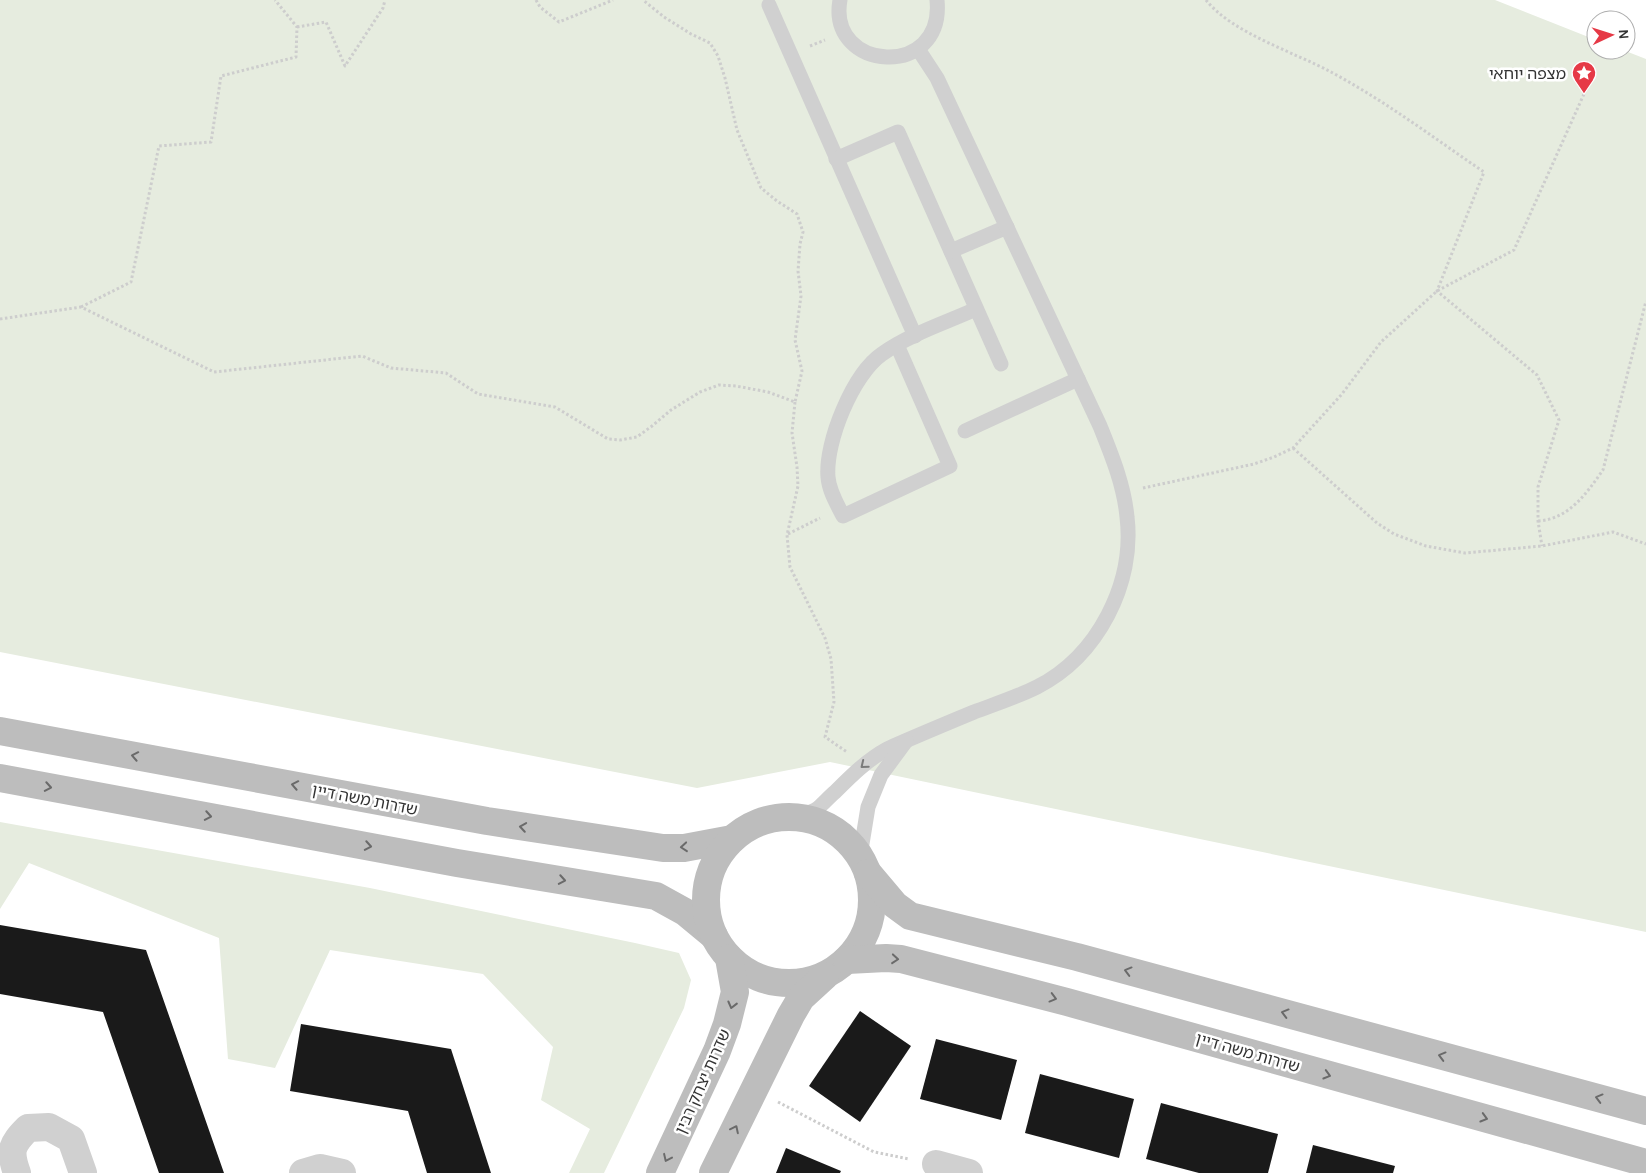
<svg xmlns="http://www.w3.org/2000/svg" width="1646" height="1173" font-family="Karla,'Noto Sans Hebrew',sans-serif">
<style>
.green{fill:#e6ecdf}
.building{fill:#1a1a1a}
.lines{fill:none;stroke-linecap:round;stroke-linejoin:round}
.path{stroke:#cdcdcd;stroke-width:3;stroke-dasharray:2.5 2.5;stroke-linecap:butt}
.service{stroke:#d0d0d0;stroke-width:15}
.minor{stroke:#d0d0d0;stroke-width:28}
.secondary{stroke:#bdbdbd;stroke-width:28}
.oneway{stroke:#6a6a6a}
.oneway2{stroke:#7a7a7a}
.labels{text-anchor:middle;stroke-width:5;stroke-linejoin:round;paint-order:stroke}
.poi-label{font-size:16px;fill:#333;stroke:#fff;text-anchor:end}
.street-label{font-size:16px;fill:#333;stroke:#fff}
</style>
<rect width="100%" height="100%" fill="#fff"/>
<g class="green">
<path d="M0,0H1495L1596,40V50H1623L1646,59V932L830,762L697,788L0,652Z"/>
<path d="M0,822L370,888L635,943L679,953L691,980L684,1008L604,1173H569L590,1129L541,1100L553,1047L483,974L330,950L275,1068L228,1059L219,938L29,863L0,909Z"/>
</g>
<g class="building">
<path d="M0,925L146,950L224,1173H159L103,1012L0,994Z"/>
<path d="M860,1011L911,1046L860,1122L809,1086Z"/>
<path d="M301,1024L451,1049L491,1173H427L408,1111L290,1091Z"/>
<path d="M936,1039L1017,1060L1001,1120L920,1099Z"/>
<path d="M1040,1074L1134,1099L1119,1158L1025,1133Z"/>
<path d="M1161,1103L1278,1134L1268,1173H1199L1146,1159Z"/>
<path d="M1313,1145L1395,1166L1393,1173H1306Z"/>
<path d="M786,1148L841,1171L840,1173H776Z"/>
</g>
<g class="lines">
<g class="path">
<path d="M536,0L540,7L559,22L613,0"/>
<path d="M1206,0C1232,33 1294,52 1331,72C1385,101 1434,138 1484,172L1437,291L1537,375L1559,420L1538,487V521L1542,546"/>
<path d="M297,27L326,22L345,66L383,8L385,0"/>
<path d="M810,46L825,40"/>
<path d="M81,307L131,282L159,146L211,142L221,76L296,57L297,27L275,0"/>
<path d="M0,319L81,307L214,372L362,356L391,368L446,373L478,394L555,407L608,439L620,440L637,437L652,426L671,410L700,392L719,385L736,386L768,392L795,402L802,371L795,340L801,296L798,271L800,244L803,232L797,214L777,201L761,188L737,130L725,78L718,56L710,43L691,34L664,17L643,0"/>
<path d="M795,402L792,433L797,467L798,486L787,535L790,567L825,638L831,659L834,702L825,737L847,752"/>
<path d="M1293,448L1377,523L1394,534L1426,546L1465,553L1542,546L1613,532L1646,544"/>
<path d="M1143,488L1254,464L1274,457L1293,448L1342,394L1381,342L1437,291L1514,250L1584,94"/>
<path d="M1538,521C1569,519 1586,494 1603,470L1646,301"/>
<path d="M788,534L820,518"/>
<path d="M778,1102L874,1152L909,1159"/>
</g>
<g class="service">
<path d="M840,0C827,72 945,80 937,0"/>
<path d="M769,5L915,336"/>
<path d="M836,159L898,132L1001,364"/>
<path d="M951,251L1007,227"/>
<path d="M897,345L950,466L843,516C837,504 829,491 828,477C825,442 853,374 882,354C910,334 945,323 976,309"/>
<path d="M965,431L1078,379"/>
<path d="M798,817C804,814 813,812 818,808C824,803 829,797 835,792C851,776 867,760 887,749C916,736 945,724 974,712C995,704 1017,697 1037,687C1098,656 1135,583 1127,517C1124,485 1112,456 1100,426L937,78L918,49"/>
<path d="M860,856L868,807L881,775L906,741"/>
</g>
<g class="minor">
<path d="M936,1164L969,1173"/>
<path d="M17,1173C9,1151 11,1145 28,1128L49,1127L71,1139L83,1173"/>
<path d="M303,1173L320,1168L342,1173"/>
</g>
<g class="secondary">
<path d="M0,731L487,821L663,848H684L732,839"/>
<path d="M0,778L457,863L656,896L685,912L714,936"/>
<circle cx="789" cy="900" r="83"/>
<path d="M868,873L895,905L910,916L1077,957L1646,1111"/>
<path d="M847,960L886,958L901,959L1067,1002L1646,1163"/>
<path d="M660,1173L717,1051L727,1024L735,992L729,958"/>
<path d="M713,1173L791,1015L801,998L825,976"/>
</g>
</g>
<defs><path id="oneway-chevron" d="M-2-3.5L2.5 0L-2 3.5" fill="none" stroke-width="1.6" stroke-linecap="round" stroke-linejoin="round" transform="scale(1.25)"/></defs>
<g class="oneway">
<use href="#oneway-chevron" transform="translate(135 756) rotate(-169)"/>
<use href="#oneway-chevron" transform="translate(295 785) rotate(-169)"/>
<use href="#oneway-chevron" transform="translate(48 787) rotate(10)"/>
<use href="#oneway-chevron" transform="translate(208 816) rotate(10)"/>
<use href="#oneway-chevron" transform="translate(523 827) rotate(-171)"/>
<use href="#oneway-chevron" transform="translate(368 846) rotate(10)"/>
<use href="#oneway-chevron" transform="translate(684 847) rotate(175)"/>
<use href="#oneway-chevron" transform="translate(562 880) rotate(10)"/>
<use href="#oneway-chevron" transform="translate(895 959) rotate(5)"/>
<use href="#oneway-chevron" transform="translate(1128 971) rotate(-165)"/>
<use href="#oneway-chevron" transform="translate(1053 998) rotate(15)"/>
<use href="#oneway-chevron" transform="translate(732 1005) rotate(104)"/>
<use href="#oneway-chevron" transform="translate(1285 1013) rotate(-165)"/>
<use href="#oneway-chevron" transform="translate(1442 1056) rotate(-165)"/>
<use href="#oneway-chevron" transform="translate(1327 1075) rotate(16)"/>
<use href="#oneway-chevron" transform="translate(1599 1098) rotate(-165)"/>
<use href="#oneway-chevron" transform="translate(1484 1118) rotate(16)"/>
<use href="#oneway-chevron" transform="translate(735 1129) rotate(-64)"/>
<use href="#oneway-chevron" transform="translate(667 1158) rotate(115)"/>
</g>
<use class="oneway2" href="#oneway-chevron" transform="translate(864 765) rotate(141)"/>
<defs>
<g id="sight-pin" transform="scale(1.25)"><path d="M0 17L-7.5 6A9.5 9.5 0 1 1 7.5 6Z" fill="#e63946" stroke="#fff"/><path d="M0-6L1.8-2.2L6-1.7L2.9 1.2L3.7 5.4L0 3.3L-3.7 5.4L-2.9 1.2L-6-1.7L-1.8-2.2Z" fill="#fff"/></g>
</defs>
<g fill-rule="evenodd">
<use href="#sight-pin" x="1584" y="73"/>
</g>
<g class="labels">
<g class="poi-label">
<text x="1566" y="79">מצפה יוחאי</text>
</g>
<g class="street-label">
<text transform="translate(365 799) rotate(11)" y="6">שדרות משה דיין</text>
<text transform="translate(1248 1052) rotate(16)" y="6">שדרות משה דיין</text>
<text transform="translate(702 1081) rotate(-66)" y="6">שדרות יצחק רבין</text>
</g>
</g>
<g transform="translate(1611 35) rotate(86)"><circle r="24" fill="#ffffff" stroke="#adadad"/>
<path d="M0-4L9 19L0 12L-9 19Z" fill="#e63946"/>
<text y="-8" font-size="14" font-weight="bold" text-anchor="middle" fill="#333333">N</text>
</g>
</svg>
